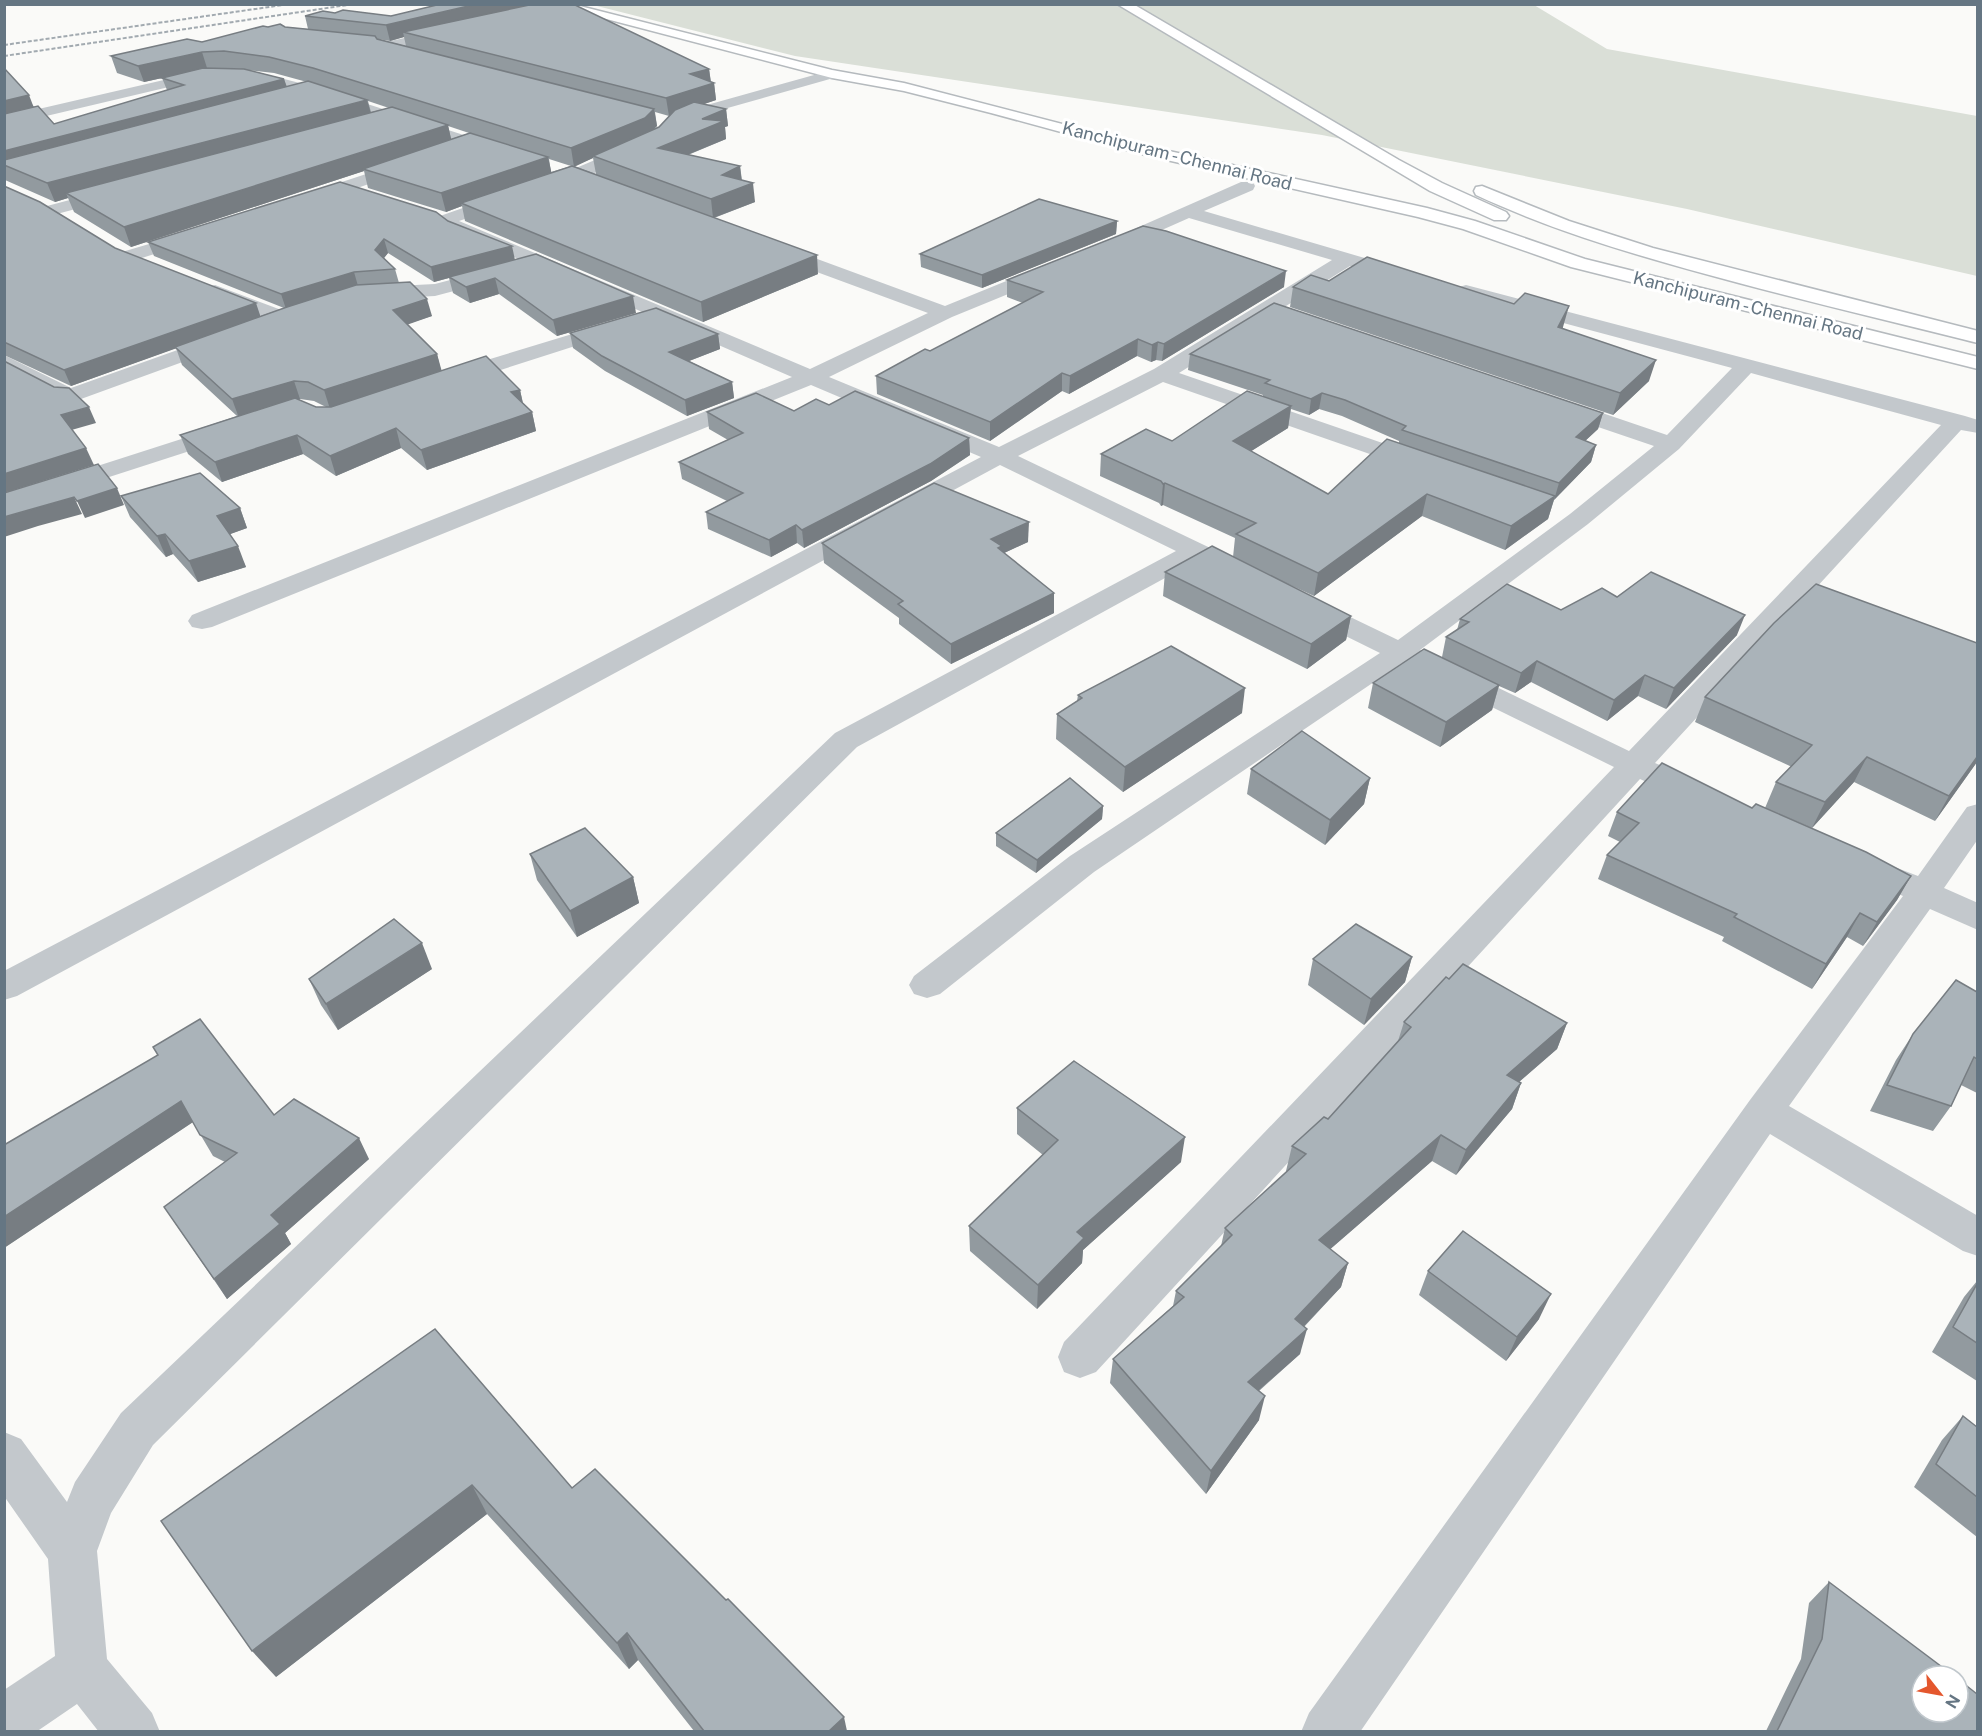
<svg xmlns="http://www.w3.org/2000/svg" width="1982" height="1736" font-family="'Public Sans',sans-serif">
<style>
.green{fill:#dadfd7}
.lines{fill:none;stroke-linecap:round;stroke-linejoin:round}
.major-casing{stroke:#b5babe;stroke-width:3}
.minor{fill:#c3c8cc;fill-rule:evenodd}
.major{fill:#fff;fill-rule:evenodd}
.rail{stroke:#a2aab0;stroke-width:2;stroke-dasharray:4 2;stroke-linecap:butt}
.wall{fill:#929a9f;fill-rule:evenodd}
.shaded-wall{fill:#777d82}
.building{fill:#aab3b9;stroke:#777d82;stroke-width:1.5}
.labels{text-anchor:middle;stroke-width:6;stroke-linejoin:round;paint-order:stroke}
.far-street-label{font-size:18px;fill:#657683;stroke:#fff}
</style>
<rect width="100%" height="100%" fill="#fafaf8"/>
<path class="green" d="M593,5H1534L1607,49L1977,116V276L1687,209L1322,135L795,56Z"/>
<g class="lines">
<g class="major-casing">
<g id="major">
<path d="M549,4H572L832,70L904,83L1151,147L1427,208L1475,221L1585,259L1978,357V369L1571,267L1463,229L1418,217L1149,156L991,113L904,91L832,78Z"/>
<path d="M1117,4H1133L1399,160L1442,183L1506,212L1509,216L1506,220H1494L1430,191Z"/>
<path d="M1482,186L1569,221L1653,248L1978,331V343C1898,323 1818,304 1739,283C1649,259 1560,234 1476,195L1474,191L1476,187Z"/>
</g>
</g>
<g class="minor">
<path d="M448,29L455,33L453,36L397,49L424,57L426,60L424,63L419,64L382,53L380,50L390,41Z"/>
<path d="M235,69L261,73L319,88L321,91L314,95L248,79L207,78L4,126V117L207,70Z"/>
<path d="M832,70L837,71L839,74L837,77L692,118L676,126L661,143L581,179L459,221L810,369L928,313L768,254L766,250L768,246H782L945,306L1041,267H1055L1057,271L1055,275L952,317L829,377L999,447L1154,369L1332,260L1189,218L1119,249H1107L1104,245L1107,241L1241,182H1253L1255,186L1253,190L1204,211L1368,259L1370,263L1368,267L1361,269L1350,266L1179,373L1426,458L1430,463L1426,468L1418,470L1410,468L1163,382L1018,456L1250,567L1254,573L1250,579L1241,581L1232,579L1196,561L857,747L153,1445L111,1513L97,1551L107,1659L152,1713L160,1732H99L77,1704L36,1732H4V1690L55,1656L48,1559L4,1496V1432L21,1439L67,1502L75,1482L121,1413L835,733L1176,551L1000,465L17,996L4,1000V971L981,457L811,385L212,627L202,629L192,627L188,621L192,615L792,377L534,265L452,233L437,220L440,216L569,171L649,137L666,120L682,112Z"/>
<path d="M327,91L504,148L506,151L498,156L492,154L322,98L320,95Z"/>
<path d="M409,160L417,165L415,168L314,203H302L299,199L302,195Z"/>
<path d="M115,188L121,189L124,193L121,197L53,215L47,214L44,210L47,206Z"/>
<path d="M193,231L199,232L202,236L199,240L129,262L122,260L120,256L122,252Z"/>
<path d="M496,268L503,270L505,274L503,278L435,296L376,299L369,297L366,293L369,289L376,287L435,284Z"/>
<path d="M215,285L292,314L295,318L292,322L70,403L4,370V355L71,388L267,318L208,295L205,291L208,287Z"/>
<path d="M1466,285L1965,416L1978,420V433L1961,430L1655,763L1706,785L1711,792L1706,799C1684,805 1660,788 1640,779L1096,1372L1080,1378L1064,1372L1058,1357L1064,1342L1614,767L1402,663L1094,872L940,994L927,998L914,994L909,985L914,976L1070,856L1380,653L1299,613L1295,607L1299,601L1308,599L1317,601L1398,640L1570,514L1654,446L1551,411L1548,406L1551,401L1559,399L1567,401L1667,435L1732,368L1459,295L1456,291L1459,287ZM1751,373L1941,425L1629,751L1420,650L1588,524L1679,449Z"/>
<path d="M615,321L622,323L625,327L622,331L460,383L452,384L444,383L441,378L444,373Z"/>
<path d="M225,425L233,427L236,432L233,437L4,511V496Z"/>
<path d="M1978,804V839L1944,888L1978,903V930L1930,909L1789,1106L1978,1216V1256L1963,1251L1770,1134L1360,1732H1301L1309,1713L1750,1100L1903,896L1854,875L1850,867L1854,859L1866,856L1918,876L1967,807Z"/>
</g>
<use href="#major" class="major"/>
<g class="rail">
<path d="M4,45L290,4"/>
<path d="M4,56L354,4"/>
</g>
</g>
<g class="wall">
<path d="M531,5L709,69L711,82L714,83L716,100L704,104L726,109L728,126L725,127L726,139L688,155L740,166L742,180L755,202L714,218L818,274L703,322L465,221L462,206L446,212L368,188L364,171L131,247L74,212L68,198L55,202L5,180L4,179V68L34,107L54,124L167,90L162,78L144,82L117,73L111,56L202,42L268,27H285L308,29L305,16L335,13L391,16ZM404,37L406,46L378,39L390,41ZM205,68H230L242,69ZM246,70L274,73L307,82L287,87L284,79ZM368,101L389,108L371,112ZM655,112L669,116L671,115L659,127L652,130L657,126ZM448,126L469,133L451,139ZM593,158L596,174L574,166ZM549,159L571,166L551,172Z"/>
<path d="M4,186L115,248L260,316L284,308L154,256L148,242L448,221L515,260L636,313L557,336L499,294L470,303L453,293L449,278L434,282L388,253L384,258L395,269L399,283L432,316L407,324L437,354L441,371L520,390L523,403L532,412L536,431L427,470L401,448L336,476L303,454L222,482L188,454L180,435L237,416L182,365L176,348L71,386L4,355ZM300,399L314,401L326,407H316L299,400Z"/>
<path d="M1117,221L1116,234L982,288L921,267L920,254Z"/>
<path d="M1007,280L1284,287L1162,361L1156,360L1151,362L1137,356L1069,394L1062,391L990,441L877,394L876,376L930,351L1023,303L1007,297Z"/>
<path d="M1329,281L1563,327V328L1649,381L1613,415L1290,307L1293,287Z"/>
<path d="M570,333L718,334L720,349L689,361L732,382L734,398L687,416L605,371L573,348Z"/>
<path d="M1190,354L1603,413L1598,429L1585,441L1596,445L1591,462L1554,500L1548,519L1505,550L1422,516L1314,596L1269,575L1351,616L1346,640L1307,669L1163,596L1165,572L1233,557L1235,538L1163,505L1161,506L1159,503L1100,476L1101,454L1172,441L1263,397V395L1188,370ZM1291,409L1309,415L1319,409L1342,416L1399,441V443L1328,494L1251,451L1288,428Z"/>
<path d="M829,405L969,438L970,455L931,481L804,548L797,543L771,557L708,529L706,512L727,501L682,479L679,462L728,440L709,429L707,412L794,411Z"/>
<path d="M121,496L240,508L247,528L230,534L246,567L198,582L173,554L166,557L130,517Z"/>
<path d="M1028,542L1004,553L1054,613L951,664L899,624V618L824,563L822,543Z"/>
<path d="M1561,610L1737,635L1666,709L1638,696L1607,721L1531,682L1515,693L1499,686L1492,710L1440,747L1368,708L1373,683L1442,657L1446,637L1457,630L1460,619Z"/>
<path d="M1078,695L1242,713L1123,792L1056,739L1057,714L1077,701Z"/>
<path d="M1705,697L1977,762L1935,821L1854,782L1812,828L1765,808L1776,782L1792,767L1695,722Z"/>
<path d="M1251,769L1370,778L1364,804L1325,845L1247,794Z"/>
<path d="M1103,806L1102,819L1036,873L996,846V833Z"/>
<path d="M1752,808L1911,876L1897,900L1863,946L1847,937L1812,989L1722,941L1724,937L1598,879L1607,855L1620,842L1608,836L1617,812Z"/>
<path d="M530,854L633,877L639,903L577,937L537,880Z"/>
<path d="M1412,957L1405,982L1364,1025L1308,985L1313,959Z"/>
<path d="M432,969L338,1030L321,1005L309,979Z"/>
<path d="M1449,979L1567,1023L1557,1049L1519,1082L1521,1083L1512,1109L1456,1175L1432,1161L1330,1249L1348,1263L1341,1287L1304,1327L1300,1354L1259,1391V1420L1206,1494L1110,1383L1113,1359L1173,1306L1176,1291L1221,1246L1225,1228L1287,1172L1286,1171L1292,1146L1328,1119L1398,1041L1404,1022Z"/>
<path d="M1977,992V1093L1961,1085L1951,1106L1933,1131L1870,1111L1896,1060L1913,1034Z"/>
<path d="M158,1055L274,1115L369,1159L285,1233L291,1244L227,1299L164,1207L225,1162L213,1156L193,1122L4,1248Z"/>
<path d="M1017,1108L1181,1162L1083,1250L1082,1263L1037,1309L970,1251L969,1226L1043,1155L1017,1134Z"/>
<path d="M1428,1271L1539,1319L1506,1361L1419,1295Z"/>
<path d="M1977,1281V1381L1932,1352L1964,1297Z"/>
<path d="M435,1329L572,1488L847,1731H694L638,1660L629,1669L487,1514L276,1677Z"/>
<path d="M1963,1416L1977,1427V1537L1914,1487L1942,1440Z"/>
<path d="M1829,1582L1977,1731H1766L1801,1659L1809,1603Z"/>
</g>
<g class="shaded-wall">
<path d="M477,4H531L532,8L403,32L404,37L390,41L386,25Z"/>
<path d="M202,52L207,68L144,82L138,66Z"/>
<path d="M709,69L711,84L714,83L716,100L669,116L666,98L690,74Z"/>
<path d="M284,79L288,91L4,165V151Z"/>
<path d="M29,95L34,108L4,115V101Z"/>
<path d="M367,100L372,117L66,193L68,198L55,202L47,183Z"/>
<path d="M654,109L657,126L648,135L593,156V158L574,167L571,148Z"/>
<path d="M726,109L728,126L725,127L726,139L660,166L658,148L702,119Z"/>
<path d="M448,125L452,143L363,169L364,171L131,247L124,227Z"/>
<path d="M548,157L552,175L461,203L462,206L446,212L441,193Z"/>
<path d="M740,166L742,185L722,175Z"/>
<path d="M753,183L755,202L713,218L711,199Z"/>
<path d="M1117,221L1116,234L982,288V275Z"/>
<path d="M384,239L388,253L379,264L375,250Z"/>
<path d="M512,246L515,260L434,282L431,267Z"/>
<path d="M817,255L818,274L703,322L701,302Z"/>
<path d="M1286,271L1284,287L1162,361L1164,344Z"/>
<path d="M354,272L358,286L286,309L281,294Z"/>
<path d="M495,278L499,294L470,303L466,287Z"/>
<path d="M633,296L636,313L557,336L553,320Z"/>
<path d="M427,299L432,316L398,328L393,310Z"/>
<path d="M256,303L261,318L71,386L64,370Z"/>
<path d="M1569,306L1563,327L1552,348L1558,327Z"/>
<path d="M718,334L720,349L671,368L669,352Z"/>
<path d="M1138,339L1137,356L1069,394L1070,376Z"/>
<path d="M1158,342L1156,360L1151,362L1152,345Z"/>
<path d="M437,354L442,372L330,409L324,390Z"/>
<path d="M1656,360L1649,381L1613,415L1620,393Z"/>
<path d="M1062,373V391L990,441V422Z"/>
<path d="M294,381L300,399L239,418L232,399Z"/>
<path d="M732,382L734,398L687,416L685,400Z"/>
<path d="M520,390L524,409L511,392Z"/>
<path d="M1322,393L1319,409L1309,415L1311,399Z"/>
<path d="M1291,406L1288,428L1231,464L1233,441Z"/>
<path d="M89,407L96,423L68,431L61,415Z"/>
<path d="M532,412L536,431L427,470L421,450Z"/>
<path d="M1603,413L1598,429L1571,454L1576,437Z"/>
<path d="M396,428L401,448L336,476L330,456Z"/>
<path d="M297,435L303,454L222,482L215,462Z"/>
<path d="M969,438L970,455L931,481L804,548L802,530Z"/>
<path d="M1596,445L1591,462L1554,500L1559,483Z"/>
<path d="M86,448L94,465L4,493V474Z"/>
<path d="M1165,483L1163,505L1161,506L1163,484Z"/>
<path d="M117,488L124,505L85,518L77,501Z"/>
<path d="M1427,494L1422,516L1314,596L1318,573Z"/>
<path d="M1555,496L1548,519L1505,550L1511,526Z"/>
<path d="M74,497L82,514L38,526L4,537V517Z"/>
<path d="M240,508L247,528L225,536L217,516Z"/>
<path d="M1029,522L1028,542L1002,554L991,539Z"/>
<path d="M796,525L797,543L771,557L769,540Z"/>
<path d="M165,534L173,554L166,557L157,536Z"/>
<path d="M238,546L246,567L198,582L189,561Z"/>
<path d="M1054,593V613L951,664V644Z"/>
<path d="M1745,615L1737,635L1666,709L1674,688Z"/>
<path d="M1351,616L1346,640L1307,669L1311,644Z"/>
<path d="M1537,661L1531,682L1515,693L1521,673Z"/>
<path d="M1645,675L1638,696L1607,721L1614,700Z"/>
<path d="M1499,685L1492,710L1440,747L1446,722Z"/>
<path d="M1245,688L1242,713L1123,792L1125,767Z"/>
<path d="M1867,757L1854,782L1812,828L1825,802Z"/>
<path d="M1977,757V762L1935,821L1949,796Z"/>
<path d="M1370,778L1364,804L1325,845L1330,820Z"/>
<path d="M1103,806L1102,819L1036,873L1037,860Z"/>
<path d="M1911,876L1897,900L1863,946L1877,922Z"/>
<path d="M633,877L639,903L577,937L570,911Z"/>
<path d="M1860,913L1847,937L1812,989L1826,964Z"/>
<path d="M422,943L432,969L338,1030L326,1004Z"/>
<path d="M1412,957L1405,982L1364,1025L1371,999Z"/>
<path d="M1567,1023L1557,1049L1497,1101L1507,1075Z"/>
<path d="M1521,1083L1512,1109L1456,1175L1466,1150Z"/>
<path d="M181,1101L193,1122L4,1248V1217Z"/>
<path d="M1441,1135L1432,1161L1312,1265L1319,1240Z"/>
<path d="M1185,1137L1181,1162L1083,1250L1082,1263L1037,1309L1038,1285L1077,1232Z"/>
<path d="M359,1138L369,1159L285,1233L291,1244L227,1299L214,1279L271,1215Z"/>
<path d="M1348,1263L1341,1287L1288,1343L1295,1319Z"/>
<path d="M1551,1294L1539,1319L1506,1361L1517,1337Z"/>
<path d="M1307,1329L1300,1354L1242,1405L1248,1382Z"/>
<path d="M1265,1396L1259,1420L1206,1494L1211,1471Z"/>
<path d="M472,1485L487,1514L276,1677L252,1651Z"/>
<path d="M627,1633L638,1660L629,1669L617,1643Z"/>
<path d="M844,1717L847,1731H829Z"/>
</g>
<g class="building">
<path d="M441,4H477L386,25L305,16L323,11L335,13L343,10L391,16Z"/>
<path d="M534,4H573L709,69L690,74L714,83L666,98L403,32Z"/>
<path d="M280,24L285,27L375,36L377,39L654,109L645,118L571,148L313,68L269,57L224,51L202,52L138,66L111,56L187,39L202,42L263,26L268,27Z"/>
<path d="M4,68L29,95L4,101Z"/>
<path d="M203,68L244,69L284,79L4,151V114L38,106L54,124L184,85L162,78Z"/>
<path d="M308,81L367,100L47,183L4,165V160Z"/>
<path d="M694,102L726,109L702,119L724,121L658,148L740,166L722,175L753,183L711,199L593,156L659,127L675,110Z"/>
<path d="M392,107L448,125L124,227L66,193Z"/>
<path d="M470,133L548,157L441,193L363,169Z"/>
<path d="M572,166L817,255L701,302L461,203Z"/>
<path d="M340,182L436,212L448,221L512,246L431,267L384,239L375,250L395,269L354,272L281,294L148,242Z"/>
<path d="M4,186L40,202L115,248L256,303L64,370L4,342Z"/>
<path d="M1039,199L1117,221L982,275L920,254Z"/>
<path d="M1143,226L1166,231L1286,271L1164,344L1158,342L1152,345L1138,339L1070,376L1062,373L990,422L876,376L925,349L930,351L1043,292L1007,280Z"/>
<path d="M536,254L633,296L553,320L495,278L466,287L449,277Z"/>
<path d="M1367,257L1514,304L1525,293L1569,306L1558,327L1656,360L1620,393L1293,287L1311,275L1329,281Z"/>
<path d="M410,282L427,299L393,310L437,354L324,390L308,382L294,381L232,399L175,347L287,307L356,285Z"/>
<path d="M1274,303L1603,413L1576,437L1596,445L1559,483L1402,430L1406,426L1345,400L1322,393L1311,399L1265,383L1270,380L1190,354Z"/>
<path d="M656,308L718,334L669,352L732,382L685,400L602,356L570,333Z"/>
<path d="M486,356L520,390L511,392L532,412L421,450L396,428L330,456L297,435L215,462L180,435L295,398L316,407H331Z"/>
<path d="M4,361L54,387L69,388L89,407L61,415L86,448L4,474Z"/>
<path d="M855,391L969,438L930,464L802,530L796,525L769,540L706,512L743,493L679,462L743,433L707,412L756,393L794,411L816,399L829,405Z"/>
<path d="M1247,391L1291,406L1233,441L1328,494L1387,439L1555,496L1511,526L1427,494L1318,573L1236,534L1256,523L1165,483L1163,484L1161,481L1101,454L1146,429L1172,441Z"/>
<path d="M98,464L117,488L77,501L74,497L4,517V493Z"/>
<path d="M200,473L240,508L217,516L238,546L189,561L165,534L157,536L121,496Z"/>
<path d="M934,483L1029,522L991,539L1002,546L998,548L1054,593L951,644L898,604L903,601L822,543Z"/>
<path d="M1212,546L1351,616L1311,644L1165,572Z"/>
<path d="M1651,572L1745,615L1674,688L1645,675L1614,700L1537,661L1521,673L1446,637L1469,622L1460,619L1507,584L1561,610L1602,588L1617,597Z"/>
<path d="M1816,584L1977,643V757L1949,796L1867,757L1825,802L1776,782L1812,745L1705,697L1774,623Z"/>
<path d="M1171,646L1245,688L1125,767L1057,714L1082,698L1078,695Z"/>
<path d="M1424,649L1499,685L1446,722L1373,683Z"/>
<path d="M1302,731L1370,778L1330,820L1251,769Z"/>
<path d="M1662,763L1752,808L1756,804L1866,852L1911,876L1877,922L1860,913L1826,964L1734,917L1737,914L1607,855L1639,823L1617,812Z"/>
<path d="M1070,778L1103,806L1037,860L996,833Z"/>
<path d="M585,828L633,877L570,911L530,854Z"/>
<path d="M394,919L422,943L326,1004L309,979Z"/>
<path d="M1356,924L1412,957L1371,999L1313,959Z"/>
<path d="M1463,964L1567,1023L1507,1075L1521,1083L1466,1150L1441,1135L1319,1240L1348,1263L1295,1319L1307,1329L1248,1382L1265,1396L1211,1471L1113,1359L1184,1297L1176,1291L1232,1235L1225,1228L1306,1154L1292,1146L1324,1117L1328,1119L1411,1027L1404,1022L1446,977L1449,979Z"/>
<path d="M1956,980L1977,992V1059L1974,1057L1951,1106L1887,1085L1913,1034Z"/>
<path d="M200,1019L274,1115L294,1099L359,1138L271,1215L280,1224L214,1279L164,1207L237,1153L200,1135L181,1101L4,1217V1145L158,1055L153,1047Z"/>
<path d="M1074,1061L1185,1137L1077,1232L1084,1238L1038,1285L969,1226L1058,1140L1017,1108Z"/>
<path d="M1463,1231L1551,1294L1517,1337L1428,1271Z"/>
<path d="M1977,1284V1343L1953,1327Z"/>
<path d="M435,1329L572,1488L595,1469L726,1600L728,1599L844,1717L829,1731H704L627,1633L617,1643L472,1485L252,1651L161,1521Z"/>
<path d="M1963,1416L1977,1427V1497L1936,1464Z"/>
<path d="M1829,1582L1954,1676H1922V1712H1958V1679L1977,1694V1731H1777L1822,1639Z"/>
</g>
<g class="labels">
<g class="far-street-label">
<text transform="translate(1177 156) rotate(14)" y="6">Kanchipuram - Chennai Road</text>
<text transform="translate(1748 306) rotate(14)" y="6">Kanchipuram - Chennai Road</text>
</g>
</g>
<rect width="1982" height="1736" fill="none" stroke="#657683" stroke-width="12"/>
<g transform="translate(1940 1694) rotate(121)"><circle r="28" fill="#ffffff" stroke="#c1c8cd" stroke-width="1.5"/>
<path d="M0-4.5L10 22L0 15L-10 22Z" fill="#e4572e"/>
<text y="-9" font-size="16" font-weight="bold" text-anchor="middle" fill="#657683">N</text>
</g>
</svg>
